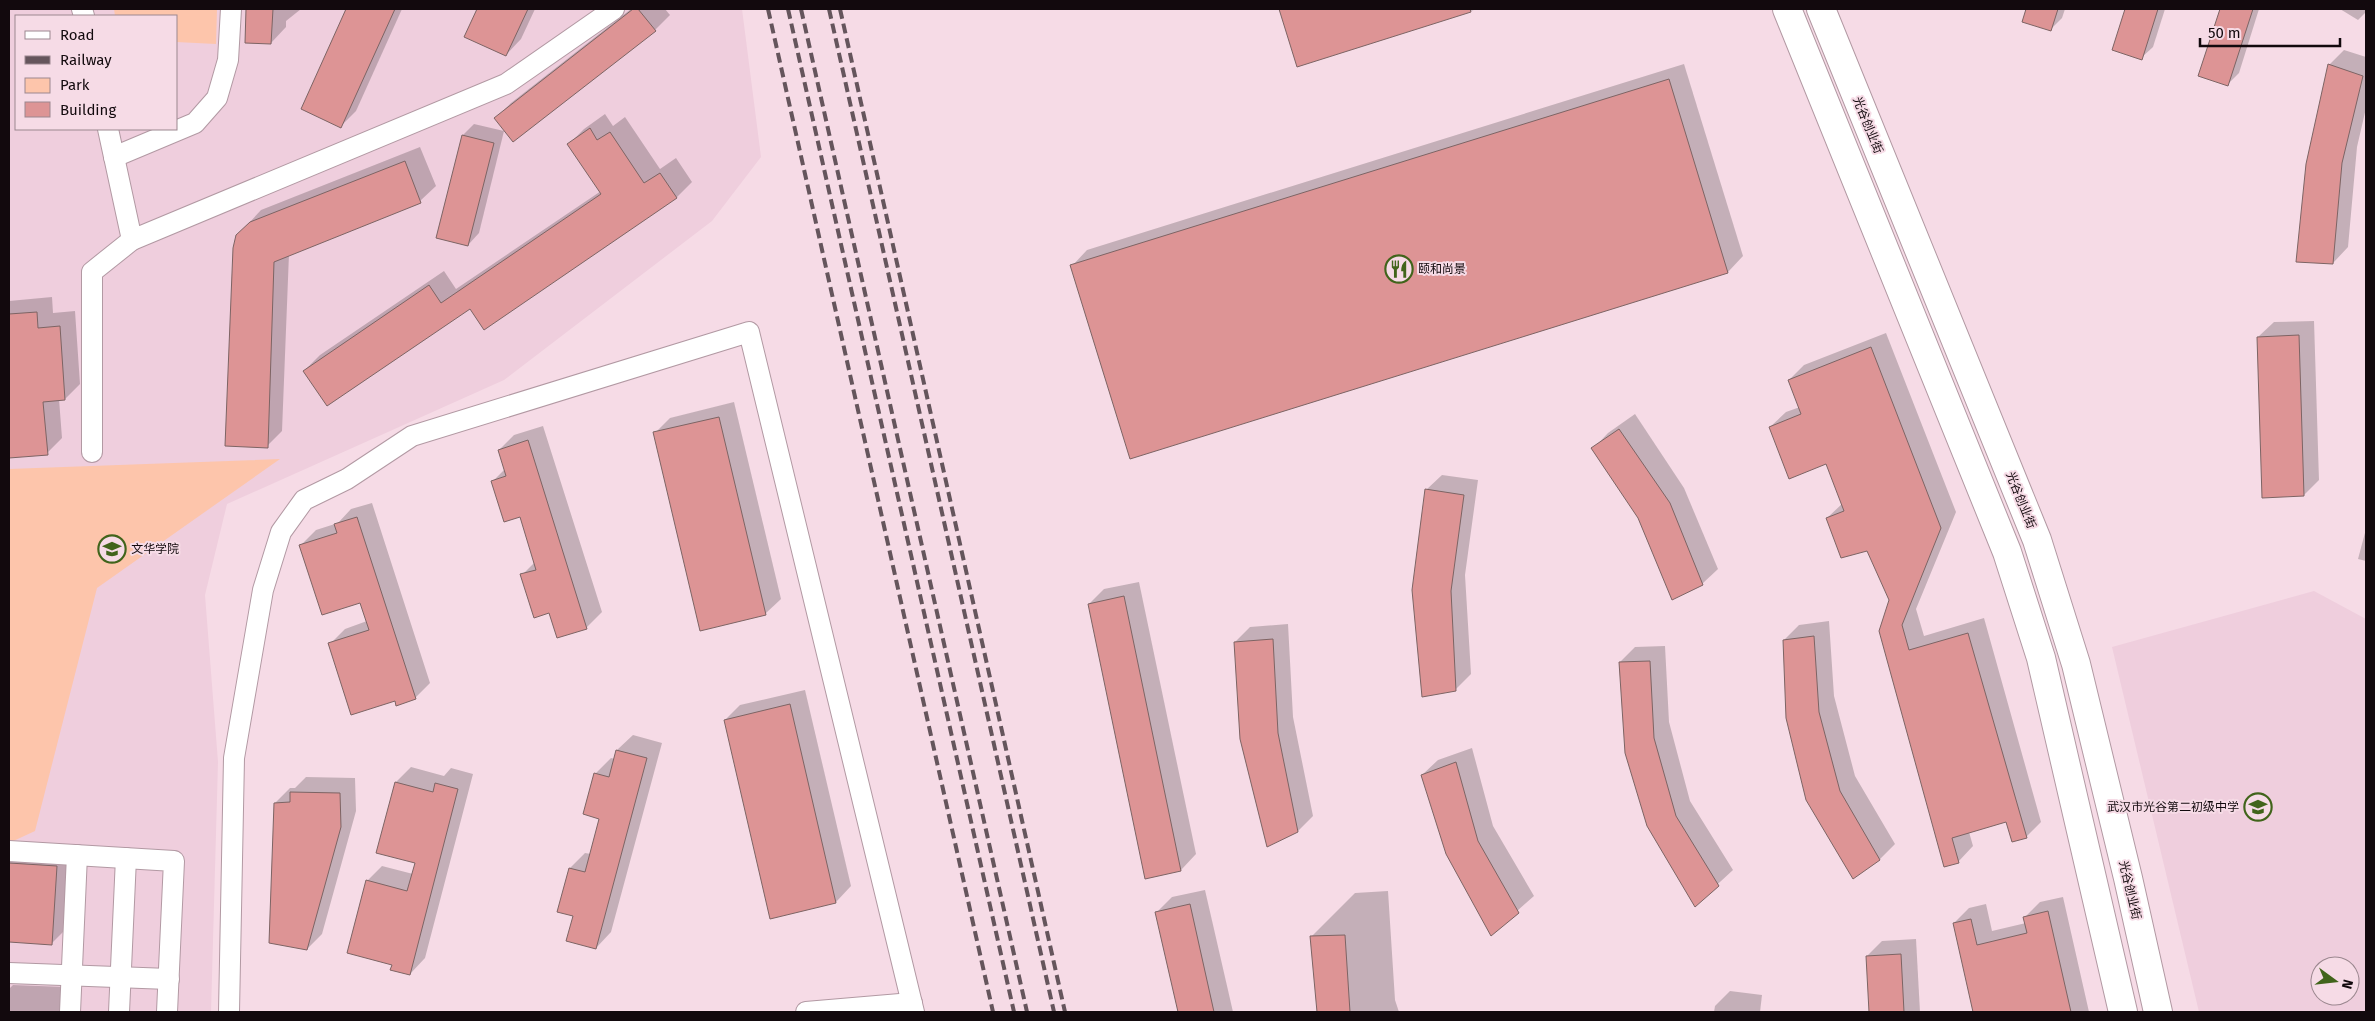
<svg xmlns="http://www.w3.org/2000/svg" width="2375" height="1021" font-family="'Fira Sans','Noto Sans SC',sans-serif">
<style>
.built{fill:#efcedd;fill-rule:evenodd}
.green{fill:#fdc5ab}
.shadow{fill:#0003}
.building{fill:#dd9495;stroke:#7d6464}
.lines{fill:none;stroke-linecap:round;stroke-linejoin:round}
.minor-casing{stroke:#b299a3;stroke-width:22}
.secondary-casing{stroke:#b299a3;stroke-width:30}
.minor{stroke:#fff;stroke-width:20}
.secondary{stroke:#fff;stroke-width:28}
.rail{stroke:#65555c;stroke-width:4;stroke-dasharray:10 5;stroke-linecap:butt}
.labels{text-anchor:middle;stroke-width:4;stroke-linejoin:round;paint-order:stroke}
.street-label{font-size:12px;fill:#12090d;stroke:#f6dbe6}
.poi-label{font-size:12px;fill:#12090d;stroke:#f6dbe6;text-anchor:start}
</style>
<rect width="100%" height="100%" fill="#f6dbe6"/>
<g class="built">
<path d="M9,9H742L761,157L712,221L504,380L227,504L205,595L218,762L211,1012H9ZM16,16H176V129H16Z"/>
<path d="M2314,591L2366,619V1012H2199L2112,647ZM2320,966H2350V996H2320Z"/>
</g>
<g class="green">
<path d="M114,9H217L216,44L176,42V16H115Z"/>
<path d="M280,459L97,588L35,831L9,843V469Z"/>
</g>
<g class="shadow">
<path d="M248,9H301L286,21V27L271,43L246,42Z"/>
<path d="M348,9H402L356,111L341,126L302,109Z"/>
<path d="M478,9H535L521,39L506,55L466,36Z"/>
<path d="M631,9H665L670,15L655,30L496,118L511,103Z"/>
<path d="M1280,9H1477L1298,65Z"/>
<path d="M2027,9H2065L2062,18L2051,29L2023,21Z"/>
<path d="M2127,9H2165L2153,47L2141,58L2114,49Z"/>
<path d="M2221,9H2259L2239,73L2228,84L2200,76Z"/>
<path d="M2340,9H2366V12L2358,20Z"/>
<path d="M2344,50L2366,57V108L2357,147L2348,247L2333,263L2329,65Z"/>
<path d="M1684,64L1743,256L1728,272L1072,266L1087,250Z"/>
<path d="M605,114L613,126L625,117L660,169L676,158L692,182L677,197L470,307L304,371L320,355L444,271L456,289L601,191L569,144L584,129Z"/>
<path d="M474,124L504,131L479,233L468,245L463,135Z"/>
<path d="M420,147L436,186L420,201L289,254L282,431L267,446L237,236L261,210Z"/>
<path d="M52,297L53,313L75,311L80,384L65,399H59L62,438L47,453L9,457V301Z"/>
<path d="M2314,321L2319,480L2304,495L2258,337L2274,322Z"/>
<path d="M1886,333L1956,512L1916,609L1924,636L1984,618L2041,822L2026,837L2007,821L1969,832L1973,846L1958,862L1890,600L1867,549L1827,518L1843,503L1827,463L1770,427L1786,412L1800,407L1789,380L1804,365Z"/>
<path d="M734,402L781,599L765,614L655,433L670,418Z"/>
<path d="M1635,414L1684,488L1718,569L1702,584L1639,518L1593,449L1608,433Z"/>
<path d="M543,426L602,612L586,628L550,611L522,575L535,562L521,515L493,481L505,469L499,450L514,435Z"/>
<path d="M1442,475L1478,480L1465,575L1471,674L1455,690L1426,490Z"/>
<path d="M372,503L430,683L415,698L396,699L330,644L345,629L367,621L361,601L301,545L316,530L338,523L351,509Z"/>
<path d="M2366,529V561L2358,559Z"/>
<path d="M1139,582L1196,854L1181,870L1089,604L1104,589Z"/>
<path d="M1829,621L1834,696L1855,776L1895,844L1880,859L1853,877L1784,640L1799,625Z"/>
<path d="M1288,624L1293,717L1313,816L1298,831L1235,642L1250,627Z"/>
<path d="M1665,646L1669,722L1690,801L1733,870L1695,905L1620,662L1635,647Z"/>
<path d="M805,690L851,886L836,902L771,917L725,720L740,705Z"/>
<path d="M633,735L662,743L611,932L596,948L574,915L559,911L570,868L585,853L591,854L601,818L595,774L611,758L615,759L617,750Z"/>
<path d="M1472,748L1493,826L1534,896L1491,934L1422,775L1438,760Z"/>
<path d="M411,767L444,776L451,768L473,774L425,958L410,974L393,964L367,881L382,866L413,874L416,862L396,782Z"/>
<path d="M306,777L355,778L356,811L322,934L307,949L275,803L290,788H295Z"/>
<path d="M68,855L63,932L51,944L9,941V859Z"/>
<path d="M1205,890L1233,1012H1179L1156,913L1172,897Z"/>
<path d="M1388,891L1395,1000L1399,1012H1319L1311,937L1355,893Z"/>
<path d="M2063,897L2089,1012H1974L1954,923L1969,908L1986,904L1992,931L2026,923L2025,917L2040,902Z"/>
<path d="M1916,939L1920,1012H1870L1867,956L1882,941Z"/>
<path d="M13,985L65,987L64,1012H9V989Z"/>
<path d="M1730,991L1762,995L1760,1012H1714L1715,1006Z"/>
</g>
<g class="building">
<path d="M246,9H273L271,44L245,43Z"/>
<path d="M346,9H395L341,128L301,109Z"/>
<path d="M477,9H528L506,56L464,37Z"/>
<path d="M633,9H638L656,31L513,142L494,118Z"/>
<path d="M1279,9H1470L1471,12L1297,67Z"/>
<path d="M2026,9H2058L2051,31L2022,22Z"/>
<path d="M2125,9H2158L2142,60L2112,50Z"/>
<path d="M2220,9H2253L2228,86L2198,76Z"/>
<path d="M2328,64L2363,76L2342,163L2333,264L2296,262L2306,164Z"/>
<path d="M1669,79L1728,273L1130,459L1070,265Z"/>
<path d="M590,128L597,140L610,132L644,183L660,173L677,198L484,330L470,309L327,406L303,371L429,285L441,303L601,194L567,144Z"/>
<path d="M462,135L494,143L468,246L436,238Z"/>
<path d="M405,161L421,203L274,262L268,448L225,446L233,248L236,235L250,222Z"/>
<path d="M37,312L38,328L60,326L65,400L43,402L48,455L9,458V314Z"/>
<path d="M2299,335L2304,496L2262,498L2257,337Z"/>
<path d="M1871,347L1941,528L1902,625L1909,650L1968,633L2027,838L2012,842L2006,822L1952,838L1959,863L1944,867L1879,631L1889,600L1867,551L1841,558L1826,518L1844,511L1826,464L1789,479L1769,427L1801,414L1788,380Z"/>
<path d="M719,417L766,615L700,631L653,432Z"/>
<path d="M1619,429L1670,503L1703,585L1672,600L1638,518L1591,448Z"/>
<path d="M528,440L587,629L557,638L549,613L534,618L520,574L536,570L520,517L504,522L491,481L506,476L498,450Z"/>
<path d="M1425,489L1464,495L1451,591L1456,691L1422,697L1412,590Z"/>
<path d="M357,517L416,699L396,706L395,701L351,715L328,643L369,630L360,603L322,615L299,545L337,533L334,524Z"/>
<path d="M1124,596L1181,871L1145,879L1088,604Z"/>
<path d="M1814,636L1819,712L1840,791L1880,860L1853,879L1806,800L1786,718L1783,640Z"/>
<path d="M1273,639L1278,733L1298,832L1267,847L1240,739L1234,642Z"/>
<path d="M1650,661L1654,738L1676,816L1719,886L1695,907L1647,826L1625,753L1619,662Z"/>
<path d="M790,704L836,903L770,919L724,720Z"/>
<path d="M616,750L647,758L596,949L566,941L573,916L557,912L569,868L585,872L599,819L583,814L594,773L609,777Z"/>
<path d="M1456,762L1478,841L1519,913L1491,936L1446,854L1421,775Z"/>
<path d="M395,782L433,792L435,783L458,789L410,975L390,970L392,965L347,953L366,880L407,891L415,863L376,853Z"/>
<path d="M290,792L340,793L341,827L307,950L269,943L274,803L290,802Z"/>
<path d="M9,863L57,866L52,945L9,942Z"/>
<path d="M1190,904L1214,1012H1178L1155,912Z"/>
<path d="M2048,911L2071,1012H1973L1953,923L1971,919L1977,945L2027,933L2023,917Z"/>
<path d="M1345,935L1350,1012H1317L1310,936Z"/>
<path d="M1901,954L1904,1012H1869L1866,956Z"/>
</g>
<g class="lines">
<g class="minor-casing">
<g id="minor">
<path d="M82,9L84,16"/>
<path d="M108,129L132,240L506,84L614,9"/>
<path d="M114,157L195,123L217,98L228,60L231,9"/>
<path d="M92,452V272L132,240"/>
<path d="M9,851L174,861L167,1012"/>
<path d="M9,973L169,979"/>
<path d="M70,1012L77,855"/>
<path d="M119,1012L126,858"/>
<path d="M229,1012L234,758L263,590L281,532L304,500L347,479L412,436L749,332L914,1012"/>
<path d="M806,1012L912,1003"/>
</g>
</g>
<g class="secondary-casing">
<g id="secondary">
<path d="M1787,9L2007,552L2041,658L2123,1012"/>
<path d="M1821,9L2037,540L2076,664L2128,878L2158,1012"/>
</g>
</g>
<use href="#minor" class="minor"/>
<use href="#secondary" class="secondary"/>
<g class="rail">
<path d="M768,9L993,1012"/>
<path d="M788,9L1014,1012"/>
<path d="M801,9L1027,1012"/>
<path d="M829,9L1054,1012"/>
<path d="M840,9L1065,1012"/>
</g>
</g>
<defs>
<g id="restaurant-ring" transform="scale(1.4375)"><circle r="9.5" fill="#f6dbe6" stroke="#41641b" stroke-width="1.5"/><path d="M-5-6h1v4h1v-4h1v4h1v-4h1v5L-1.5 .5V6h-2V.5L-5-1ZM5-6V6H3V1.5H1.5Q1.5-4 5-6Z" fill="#41641b"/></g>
<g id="university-ring" transform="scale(1.4375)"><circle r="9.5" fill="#f6dbe6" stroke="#41641b" stroke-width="1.5"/><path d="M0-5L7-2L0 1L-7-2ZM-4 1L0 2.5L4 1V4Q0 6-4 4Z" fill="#41641b"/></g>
<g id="school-ring" transform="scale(1.4375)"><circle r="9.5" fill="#f6dbe6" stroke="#41641b" stroke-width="1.5"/><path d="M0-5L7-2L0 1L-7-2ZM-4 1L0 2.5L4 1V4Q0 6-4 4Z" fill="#41641b"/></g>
</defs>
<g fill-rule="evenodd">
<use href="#restaurant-ring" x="1399" y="269"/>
<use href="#university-ring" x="112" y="549"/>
<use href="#school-ring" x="2258" y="807"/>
</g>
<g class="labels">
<g class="street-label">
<text transform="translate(1868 125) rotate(68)" y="4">光谷创业街</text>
<text transform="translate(2021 500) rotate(68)" y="4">光谷创业街</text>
<text transform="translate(2130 890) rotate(77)" y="4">光谷创业街</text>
</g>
<g class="poi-label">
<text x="1418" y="273">颐和尚景</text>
<text x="131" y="553">文华学院</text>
<text x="2239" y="811" text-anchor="end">武汉市光谷第二初级中学</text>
</g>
</g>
<rect width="2375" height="1021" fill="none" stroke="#12090d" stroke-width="20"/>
<rect x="15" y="15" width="162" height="115" fill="#f6dbe6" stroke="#9b878f"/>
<rect x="25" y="31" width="25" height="8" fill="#ffffff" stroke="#9b878f"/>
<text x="60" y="40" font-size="15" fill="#12090d">Road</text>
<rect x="25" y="56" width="25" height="8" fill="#65555c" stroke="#9b878f"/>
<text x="60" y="65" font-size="15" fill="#12090d">Railway</text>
<rect x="25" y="78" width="25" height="15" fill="#fdc5ab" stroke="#9b878f"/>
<text x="60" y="90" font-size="15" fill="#12090d">Park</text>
<rect x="25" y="102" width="25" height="15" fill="#dd9495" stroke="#9b878f"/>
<text x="60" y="115" font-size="15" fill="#12090d">Building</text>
<g transform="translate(2335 981) rotate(105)"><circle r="24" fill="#f6dbe6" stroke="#9b878f"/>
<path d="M0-4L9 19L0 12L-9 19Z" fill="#41641b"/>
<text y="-8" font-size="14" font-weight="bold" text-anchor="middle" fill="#12090d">N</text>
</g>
<path d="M2200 38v8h140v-8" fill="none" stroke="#12090d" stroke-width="2.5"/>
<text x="2208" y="38" font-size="15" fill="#12090d" stroke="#f6dbe6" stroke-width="4" paint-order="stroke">50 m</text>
</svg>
